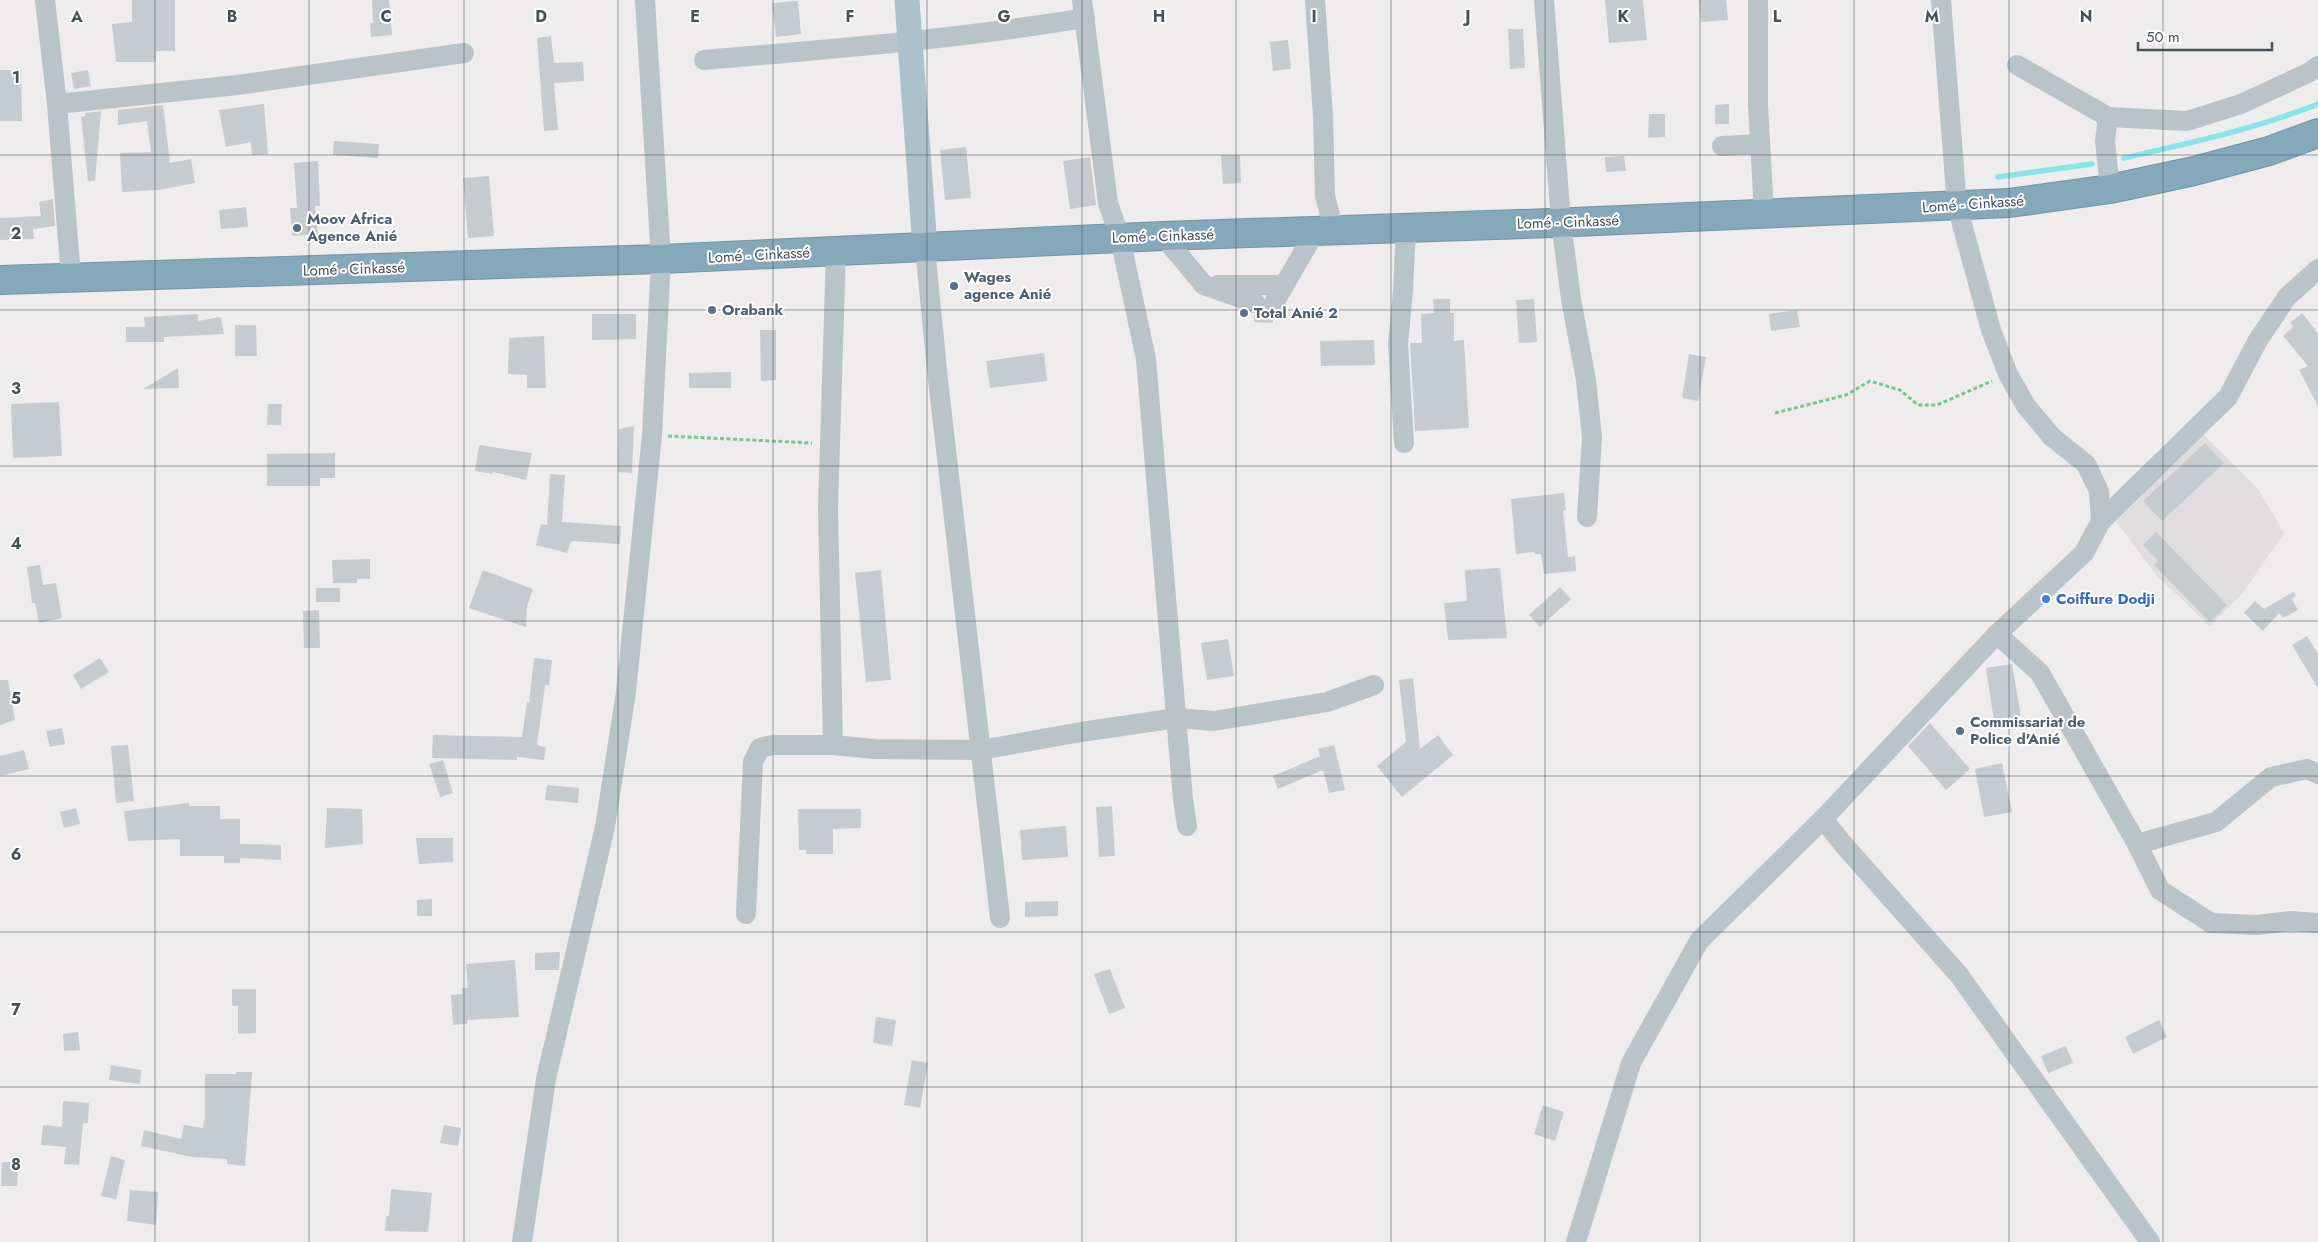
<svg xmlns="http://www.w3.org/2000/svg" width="2318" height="1242" font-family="Jost,sans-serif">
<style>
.education{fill:#e0ddde}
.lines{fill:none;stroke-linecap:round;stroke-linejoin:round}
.stream{stroke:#89e6e8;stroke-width:5.5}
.building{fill:#c6cbcf}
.highway-casing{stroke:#7094a5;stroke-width:30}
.path{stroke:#75c88f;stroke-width:3;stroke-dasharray:4 2.5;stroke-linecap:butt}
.minor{stroke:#b8c4c9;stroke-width:20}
.major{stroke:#acc1cb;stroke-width:25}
.highway{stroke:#85a9ba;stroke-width:28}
.grid{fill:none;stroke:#455359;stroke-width:1;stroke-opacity:0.55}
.service-dot{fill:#5c6f8a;stroke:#fff;stroke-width:2}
.shop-dot{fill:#3f7fe0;stroke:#fff;stroke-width:2}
.labels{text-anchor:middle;stroke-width:4;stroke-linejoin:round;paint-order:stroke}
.street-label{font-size:15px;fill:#455359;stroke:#fff}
.service-label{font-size:15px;font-weight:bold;fill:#4e5e75;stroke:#fff;text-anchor:start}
.shop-label{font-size:15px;font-weight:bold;fill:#366cbe;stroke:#fff;text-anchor:start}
.grid-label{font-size:16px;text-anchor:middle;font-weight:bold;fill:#455359;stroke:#fff;stroke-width:4;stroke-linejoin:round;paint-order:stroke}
</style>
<rect width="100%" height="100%" fill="#efeced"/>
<path class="education" d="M2203,434L2258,489L2284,533L2242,594L2210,626L2156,575L2116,521Z"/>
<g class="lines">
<g class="stream">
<path d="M2124,158C2190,143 2255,129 2318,104"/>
<path d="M1998,177L2092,164"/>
</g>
</g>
<g class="building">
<path d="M132,0H175V51H156V62H116L112,24L132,22Z"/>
<path d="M372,0H389L392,35L371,37L370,23H373Z"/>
<path d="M1605,0H1643L1647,40L1609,43Z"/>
<path d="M1699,0H1726L1728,20L1701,22Z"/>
<path d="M798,1L801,34L776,37L772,3Z"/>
<path d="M1508,29H1523L1525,68L1510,69Z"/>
<path d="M551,36L554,63L583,62L584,81L554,83L558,130L544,131L537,38Z"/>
<path d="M1288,40L1291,69L1273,71L1270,42Z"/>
<path d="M0,70H21L22,121H0Z"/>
<path d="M88,70L91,86L74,89L71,73Z"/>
<path d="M264,104L268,154L252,155L251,142L226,147L219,110Z"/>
<path d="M1729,104V124H1715V105Z"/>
<path d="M163,105L170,163L191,159L195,183L159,190L122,192L120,153L151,152L147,121L118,125V110Z"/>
<path d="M101,111L95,181H88L81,117L85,116V113Z"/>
<path d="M1649,114H1665V137L1648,138Z"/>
<path d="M334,141L379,144L378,158L333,155Z"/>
<path d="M966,147L971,198L945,200L940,150Z"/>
<path d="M1221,155H1240L1241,183L1223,184Z"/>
<path d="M1624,156L1626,171L1606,172L1605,157Z"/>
<path d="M1090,157L1096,205L1070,209L1063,161Z"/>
<path d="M318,161L320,206H315L318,234L292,236L290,208H297L294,163Z"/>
<path d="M489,176L494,236L468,238L463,178Z"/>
<path d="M53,199L55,226L33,229L34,239L0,240V218L41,216L39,202Z"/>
<path d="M246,207L248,227L221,229L219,210Z"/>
<path d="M1433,299H1450V313H1454V341L1464,340L1469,428L1415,431L1410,343H1422L1421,314L1434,313Z"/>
<path d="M1534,299L1537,342L1519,343L1516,300Z"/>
<path d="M1264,310L1273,315V323L1254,322V315Z"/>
<path d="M1797,310L1800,327L1771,331L1769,314Z"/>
<path d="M2302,313L2318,333V406L2299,370L2308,366L2283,336L2293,327L2290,323Z"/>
<path d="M198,314V321L221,317L224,334L164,337V342H126V327H145L144,317Z"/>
<path d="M592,314H636V339L592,340Z"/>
<path d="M235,325H256L257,356H235Z"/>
<path d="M760,330H776V380L761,381Z"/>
<path d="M544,336L546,388H527V375L508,374L509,338Z"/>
<path d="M1374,340L1375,365L1321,366L1320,341Z"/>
<path d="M1044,353L1047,381L990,388L986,361Z"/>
<path d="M1689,354L1706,357L1698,401L1682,398Z"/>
<path d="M178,368L179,388L143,389Z"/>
<path d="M731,372V388H689V373Z"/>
<path d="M59,402L62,456L13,458L11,404Z"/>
<path d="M268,404H282L281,425H267Z"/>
<path d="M634,426L632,473L618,472L619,429Z"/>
<path d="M2205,443L2224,463L2162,521L2143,501Z"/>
<path d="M479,445L532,453L526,480L493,472L492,474L475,471Z"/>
<path d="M335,453V478H320V486H267V454Z"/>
<path d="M550,474L565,475L562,522L621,526L620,544L571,541L567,553L536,545L541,524L547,525Z"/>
<path d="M1564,493L1566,510H1563L1568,557L1575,556L1576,571L1544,574L1541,554H1534V552L1516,554L1511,499Z"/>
<path d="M2156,532L2227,605L2210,622L2154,565L2158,561L2143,545Z"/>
<path d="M370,559V579H357V583H333L332,560Z"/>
<path d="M40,565L43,585L56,583L62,618L39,623L35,603H32L27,567Z"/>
<path d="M1500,568L1507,638L1448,640L1444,603L1467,601L1465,570Z"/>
<path d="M483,570L533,589L527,606L526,627L469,608Z"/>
<path d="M881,570L891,680L866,682L855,573Z"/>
<path d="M1560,587L1571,599L1540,627L1529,615Z"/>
<rect x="316" y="588" width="24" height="14"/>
<path d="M2293,592L2296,595L2292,599L2298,610L2283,618L2279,613L2263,631L2244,613L2255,601L2264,609Z"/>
<path d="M319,610L320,648H304L303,611Z"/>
<path d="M2307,636L2318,654V688L2292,645Z"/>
<path d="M1228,639L1234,676L1207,680L1201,643Z"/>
<path d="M100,658L109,672L81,689L73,675Z"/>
<path d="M534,658L552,660L549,686L545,685L537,745L546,747L544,760L517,757V760L432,758L433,735L522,737L527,702L529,703Z"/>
<path d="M2012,664L2021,716L1994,721L1986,668Z"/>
<path d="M1413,678L1420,749L1438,735L1453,755L1402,797L1377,766L1406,742L1399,680Z"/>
<path d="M0,680H8L15,720L0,725Z"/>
<path d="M1930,723L1970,769L1946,790L1908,746Z"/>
<path d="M62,728L65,744L50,747L46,731Z"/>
<path d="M128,745L134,801L116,803L111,746Z"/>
<path d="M1334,745L1345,790L1329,793L1323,770L1278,789L1273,776L1320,756L1318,749Z"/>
<path d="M24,750L29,769L0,776V756Z"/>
<path d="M443,760L453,793L440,797L429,764Z"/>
<path d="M2002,763L2012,812L1984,817L1975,769Z"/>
<path d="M547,785L579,788L578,803L545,800Z"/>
<path d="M189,803V806H220V819H240V844L281,845V860L240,858V863H224V856H180V839L128,841L124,811Z"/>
<path d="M1112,806L1115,856L1099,857L1096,807Z"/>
<path d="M76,808L80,824L64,828L60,812Z"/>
<path d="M327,808L362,809L363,844L325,848Z"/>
<path d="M798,809H861V828L833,829V854H806V850H799Z"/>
<path d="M1066,826L1068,857L1022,860L1020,830Z"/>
<path d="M416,838H453V862L419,864Z"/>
<path d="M432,899V916H417V900Z"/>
<path d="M1058,901V916L1025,917V902Z"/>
<path d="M560,952L559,970H535V953Z"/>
<path d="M515,960L519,1017L467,1020V1024L453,1025L451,995L462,994V988H468L466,964Z"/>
<path d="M1110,969L1125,1008L1109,1014L1094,974Z"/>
<path d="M232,989H256V1033L238,1034V1006H232Z"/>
<path d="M876,1017L896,1020L892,1046L873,1043Z"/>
<path d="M2159,1020L2167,1037L2133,1054L2125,1037Z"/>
<path d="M78,1032L80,1050L64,1051L63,1034Z"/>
<path d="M2066,1046L2073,1063L2048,1073L2041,1056Z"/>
<path d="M912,1060L928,1063L920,1108L904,1105Z"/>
<path d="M111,1065L141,1070L140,1084L109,1080Z"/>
<path d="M236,1072H252L245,1166L227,1164V1159L192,1157L141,1146L144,1130L181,1139L184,1125L203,1128L204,1120H205V1074H236Z"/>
<path d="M63,1101L89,1103L88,1123H83L79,1165L64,1164L66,1147L41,1145L43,1125L62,1127Z"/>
<path d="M1543,1105L1564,1112L1555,1141L1534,1134Z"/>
<path d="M444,1125L461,1128L458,1146L440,1143Z"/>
<path d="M111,1156L125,1160L116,1199L101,1196Z"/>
<path d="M2,1162H18L17,1186H1Z"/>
<path d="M391,1189L432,1193L428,1232L385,1231L386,1216H389Z"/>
<path d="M130,1190L158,1192L156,1225L127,1221Z"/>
</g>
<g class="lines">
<g class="highway-casing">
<path id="highway" d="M0,280L661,259L1163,236L1552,223L2009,203L2110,189L2194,171L2269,151L2318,133"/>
</g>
<g class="path">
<path d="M1775,413L1846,395L1870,381L1900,390L1918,405H1937L1992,381"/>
<path d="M668,436L812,443"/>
</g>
<g class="minor">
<path d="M45,0L57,104L71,277"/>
<path d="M1082,0L1108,203L1120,238L1146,359L1183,799L1187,826"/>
<path d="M1315,0L1323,116L1325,196L1334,230"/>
<path d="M1544,0L1561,222L1571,299L1586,380L1592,437L1587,517"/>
<path d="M1758,0V105L1764,213"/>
<path d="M704,60C831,49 958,39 1085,18"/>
<path d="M2017,65L2108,117L2187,121L2241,104L2310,72L2318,66"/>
<path d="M57,104L237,85L464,53"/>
<path d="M2108,117L2105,141L2110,189"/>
<path d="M1722,146L1760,144"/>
<path d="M1163,236L1204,285L1255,303"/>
<path d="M925,248L938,380L1000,918"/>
<path d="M1218,285H1284"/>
<path d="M1274,303L1315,232"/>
<path d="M1404,443L1398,344L1403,291L1406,228"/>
<path d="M2101,521L2228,397L2258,340L2287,297L2318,269"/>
<path d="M1997,634L2040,673L2137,844L2160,890L2211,923L2256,925L2291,921L2318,923"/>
<path d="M833,745L828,508L836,251"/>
<path d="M1823,819L1843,844L1959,975L2150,1242"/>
<path d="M2137,844L2216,822L2271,777L2307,769L2318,774"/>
<path d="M746,914L753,762L760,748L772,745H833L874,749L981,750L1081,732L1177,718L1214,721L1327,702L1374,685"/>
<path d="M522,1242L546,1079L605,827L626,692L652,435L661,259L645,0"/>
<path d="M1576,1242L1631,1063L1699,941L1823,819L1997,634L2084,553L2101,521L2099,491L2086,464L2052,437L2026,406L2008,374L1991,330L1957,206L1941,0"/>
</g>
<path class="major" d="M907,0L925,248"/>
<use href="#highway" class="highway"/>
</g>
<path class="grid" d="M155,0V1242M309,0V1242M464,0V1242M618,0V1242M773,0V1242M927,0V1242M1082,0V1242M1236,0V1242M1391,0V1242M1545,0V1242M1700,0V1242M1854,0V1242M2009,0V1242M2163,0V1242M0,155H2318M0,310H2318M0,466H2318M0,621H2318M0,776H2318M0,932H2318M0,1087H2318"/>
<g class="service-dot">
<circle cx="297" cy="228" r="5"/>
<circle cx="954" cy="286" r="5"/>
<circle cx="712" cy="310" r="5"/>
<circle cx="1244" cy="313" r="5"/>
<circle cx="1960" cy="731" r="5"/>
</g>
<circle class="shop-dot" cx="2046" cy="599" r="5"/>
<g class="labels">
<g class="street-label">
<text transform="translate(1973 204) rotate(-4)" y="5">Lomé - Cinkassé</text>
<text transform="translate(1568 222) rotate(-2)" y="5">Lomé - Cinkassé</text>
<text transform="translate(1163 236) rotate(-2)" y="5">Lomé - Cinkassé</text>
<text transform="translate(759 255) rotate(-3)" y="5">Lomé - Cinkassé</text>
<text transform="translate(354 269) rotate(-2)" y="5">Lomé - Cinkassé</text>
</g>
<g class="service-label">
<text x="307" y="224">Moov Africa<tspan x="307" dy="17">Agence Anié</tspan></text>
<text x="964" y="282">Wages<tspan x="964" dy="17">agence Anié</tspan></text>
<text x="722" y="315">Orabank</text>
<text x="1254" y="318">Total Anié 2</text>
<text x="1970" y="727">Commissariat de<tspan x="1970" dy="17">Police d'Anié</tspan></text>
</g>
<g class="shop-label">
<text x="2056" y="604">Coiffure Dodji</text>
</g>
</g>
<g class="grid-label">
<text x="77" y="22">A</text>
<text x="232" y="22">B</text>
<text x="386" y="22">C</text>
<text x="541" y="22">D</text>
<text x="695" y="22">E</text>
<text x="850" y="22">F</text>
<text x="1004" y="22">G</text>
<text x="1159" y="22">H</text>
<text x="1314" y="22">I</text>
<text x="1468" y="22">J</text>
<text x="1623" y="22">K</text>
<text x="1777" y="22">L</text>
<text x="1932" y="22">M</text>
<text x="2086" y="22">N</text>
<text x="16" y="83">1</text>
<text x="16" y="239">2</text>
<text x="16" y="394">3</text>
<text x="16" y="549">4</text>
<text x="16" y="704">5</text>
<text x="16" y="860">6</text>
<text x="16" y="1015">7</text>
<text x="16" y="1170">8</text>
</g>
<path d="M2138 42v8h134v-8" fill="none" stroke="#455359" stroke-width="2.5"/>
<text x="2146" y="42" font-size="15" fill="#455359" stroke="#ffffff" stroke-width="4" paint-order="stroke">50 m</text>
</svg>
